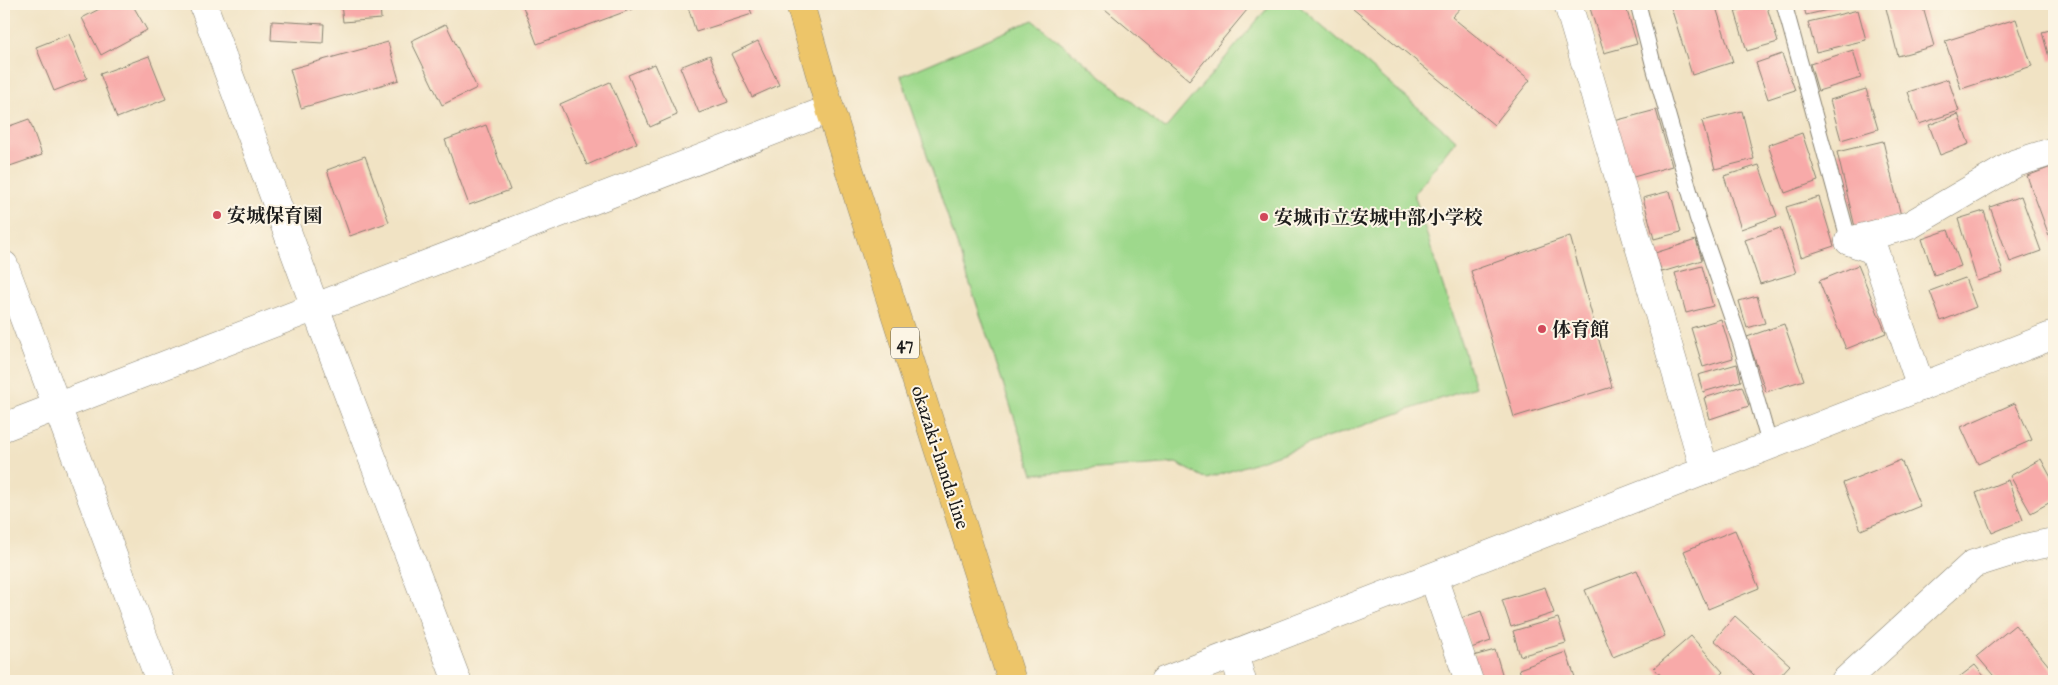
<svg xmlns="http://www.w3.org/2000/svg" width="2058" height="685" font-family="'IM FELL English','Noto Serif JP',serif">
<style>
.green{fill:#9ed98c;stroke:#5d7a54}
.building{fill:#f8aaa9}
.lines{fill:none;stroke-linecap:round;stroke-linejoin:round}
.service-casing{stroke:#868070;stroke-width:17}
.minor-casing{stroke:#868070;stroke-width:29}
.tertiary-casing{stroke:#868070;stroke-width:29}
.primary-casing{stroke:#868070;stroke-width:29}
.service{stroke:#fff;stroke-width:15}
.minor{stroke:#fff;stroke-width:28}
.tertiary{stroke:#fff;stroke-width:28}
.primary{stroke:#edc569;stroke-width:28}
.poi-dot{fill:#d1495b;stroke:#fcf5e5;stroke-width:2}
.labels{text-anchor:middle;stroke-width:4;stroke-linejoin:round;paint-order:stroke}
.shield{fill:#fcf5e5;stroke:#5f5d58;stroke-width:1}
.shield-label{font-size:18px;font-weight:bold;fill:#1c1c1c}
.poi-label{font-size:19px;font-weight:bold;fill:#1c1c1c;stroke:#fcf5e5;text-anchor:start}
.street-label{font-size:19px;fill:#1c1c1c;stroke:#fcf5e5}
</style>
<rect width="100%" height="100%" fill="#fcf5e5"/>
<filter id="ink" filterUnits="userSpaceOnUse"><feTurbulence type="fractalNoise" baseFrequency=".02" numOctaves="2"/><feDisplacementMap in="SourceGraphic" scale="10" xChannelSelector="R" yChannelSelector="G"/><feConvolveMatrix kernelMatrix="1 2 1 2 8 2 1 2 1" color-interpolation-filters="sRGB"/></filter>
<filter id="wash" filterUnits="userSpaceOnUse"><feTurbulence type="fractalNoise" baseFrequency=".0096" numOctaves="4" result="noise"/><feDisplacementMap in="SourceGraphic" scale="20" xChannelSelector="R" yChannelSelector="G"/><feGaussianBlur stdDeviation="1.12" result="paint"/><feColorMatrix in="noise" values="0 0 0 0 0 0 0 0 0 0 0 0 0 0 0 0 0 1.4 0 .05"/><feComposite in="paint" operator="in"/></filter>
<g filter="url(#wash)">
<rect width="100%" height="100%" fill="#f1e3c4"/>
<path class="green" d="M1271,4H1297L1456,140L1414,194L1475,387L1207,479L1176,463L1033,474L901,76L1033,20L1165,129Z"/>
<g id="blocks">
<g class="building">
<path d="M109,4H132L147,30L101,55L82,18Z"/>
<path d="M341,4H380L381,19L343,22Z"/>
<path d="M522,4H646L537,44Z"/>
<path d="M687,4H748L752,14L696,32Z"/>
<path d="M1099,4H1184L1189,8L1192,4H1239L1247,10L1189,80Z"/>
<path d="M1347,4H1464L1452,17L1530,80L1494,125Z"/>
<path d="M1594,4H1625L1637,44L1604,53L1589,5Z"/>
<path d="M1670,4H1715L1733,62L1692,75Z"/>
<path d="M1760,4H1766L1778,42L1747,51L1735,11Z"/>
<path d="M1803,4H1845V6L1806,15Z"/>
<path d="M1885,4H1922L1934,46L1898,56Z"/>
<path d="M1858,10L1866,40L1816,52L1808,22Z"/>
<path d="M2016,19L2032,66L1961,89L1945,41Z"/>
<path d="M272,21L324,24L323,43L271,40Z"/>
<path d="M446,24L477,88L442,105L411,41Z"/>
<path d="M2054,29V60L2050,61L2042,32Z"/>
<path d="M69,34L87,78L54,91L36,47Z"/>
<path d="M758,41L779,85L752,97L731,54Z"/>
<path d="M388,42L399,80L301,108L290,69Z"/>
<path d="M1853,50L1861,78L1818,91L1810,64Z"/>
<path d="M1782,54L1795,90L1768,99L1756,63Z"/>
<path d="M710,55L728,102L699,113L680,67Z"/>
<path d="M149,56L166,99L117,118L100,74Z"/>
<path d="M655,64L677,115L650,127L628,75Z"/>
<path d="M1948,79L1959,111L1919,124L1908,92Z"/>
<path d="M610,82L637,143L587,165L560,104Z"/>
<path d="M1866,89L1878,129L1841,140L1830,100Z"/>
<path d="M1656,110L1672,166L1630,178L1614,121Z"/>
<path d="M1742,111L1754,159L1715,169L1702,121Z"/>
<path d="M1958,114L1969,144L1940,155L1929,125Z"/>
<path d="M29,119L42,155L4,168V128Z"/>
<path d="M486,125L510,190L469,205L445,140Z"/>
<path d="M1802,133L1818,181L1785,193L1768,145Z"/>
<path d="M1883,141L1901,216L1855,227L1837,152Z"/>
<path d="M365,156L389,222L350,236L327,170Z"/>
<path d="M1759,165L1777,216L1741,229L1724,176Z"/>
<path d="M2054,166V249L2027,176Z"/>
<path d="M1670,191L1681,232L1654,239L1643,198Z"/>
<path d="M2021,196L2041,251L2010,262L1990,207Z"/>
<path d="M1819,197L1834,246L1801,257L1786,207Z"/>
<path d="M1984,211L2003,273L1977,281L1958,219Z"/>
<path d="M1780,228L1796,273L1760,284L1745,240Z"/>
<path d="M1948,230L1961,266L1934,275L1922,239Z"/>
<path d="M1570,236L1612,387L1514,417L1471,271Z"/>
<path d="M1696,240L1702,260L1662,272L1655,253Z"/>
<path d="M1858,265L1886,333L1846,349L1819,281Z"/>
<path d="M1702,266L1713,306L1686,313L1675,273Z"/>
<path d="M1965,278L1976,307L1941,321L1930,291Z"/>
<path d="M1757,296L1765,323L1747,328L1739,301Z"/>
<path d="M1721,319L1733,358L1703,367L1691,328Z"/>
<path d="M1784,324L1804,380L1766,392L1747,337Z"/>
<path d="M1737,364L1741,381L1703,392L1698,375Z"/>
<path d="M1742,386L1749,406L1710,419L1704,398Z"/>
<path d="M2015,403L2032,440L1978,464L1961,427Z"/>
<path d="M2041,459L2054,483V500L2031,513L2010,476Z"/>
<path d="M1901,460L1920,506L1861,530L1843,483Z"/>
<path d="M2008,480L2023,520L1992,533L1976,493Z"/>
<path d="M1735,530L1759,588L1708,609L1684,551Z"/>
<path d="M1637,570L1665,636L1613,657L1585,590Z"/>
<path d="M1545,587L1554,613L1511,627L1502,600Z"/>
<path d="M1481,611L1491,641L1471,648L1461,618Z"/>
<path d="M1735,616L1790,665L1775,681H1761L1714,640Z"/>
<path d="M1558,618L1566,643L1520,656L1513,631Z"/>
<path d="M2015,625L2054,672V681H1998L1977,656Z"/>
<path d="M1691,636L1723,672L1713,681H1666L1654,668Z"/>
<path d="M1495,650L1503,677L1488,681H1480L1473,656Z"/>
<path d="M1566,652L1575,677L1564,681H1523L1519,669Z"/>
<path d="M1975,665L1988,681H1954Z"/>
</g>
</g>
</g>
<g filter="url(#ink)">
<use href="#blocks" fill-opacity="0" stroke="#868070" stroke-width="1"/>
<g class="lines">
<g class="service-casing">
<g id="service">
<path d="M1638,4L1654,67L1697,217L1741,344L1770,446"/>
<path d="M1784,4L1849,241"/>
</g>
</g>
<g class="minor-casing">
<g id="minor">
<path d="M203,4L315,307L457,681"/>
<path d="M1568,4L1705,471"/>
<path d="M1849,241L1910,225L2016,163L2054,151"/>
<path d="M1849,241L1874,250L1921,387"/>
<path d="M4,265L160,681"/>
<path d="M4,427L830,109"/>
<path d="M1433,577L1469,681"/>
<path d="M1234,654L1242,681"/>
<path d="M1845,681L1973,564L2024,548L2054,542"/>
</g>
</g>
<g class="tertiary-casing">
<path id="tertiary" d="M1164,681L2054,335"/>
</g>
<g class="primary-casing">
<path id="primary" d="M800,4L830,109L1012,681"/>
</g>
<use href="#service" class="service"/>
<use href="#minor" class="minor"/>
<use href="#tertiary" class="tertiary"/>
<use href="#primary" class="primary"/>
</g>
</g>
<g class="poi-dot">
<circle cx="217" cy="215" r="5"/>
<circle cx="1264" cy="217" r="5"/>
<circle cx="1542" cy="329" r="5"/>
</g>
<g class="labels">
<rect class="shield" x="891" y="327.5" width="28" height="31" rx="4"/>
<g class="shield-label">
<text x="905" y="349">47</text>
</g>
<g class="poi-label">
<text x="227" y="222">安城保育園</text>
<text x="1274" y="224">安城市立安城中部小学校</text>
<text x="1552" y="336">体育館</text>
</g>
<g class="street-label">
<text transform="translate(941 457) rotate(72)" y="7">okazaki-handa line</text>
</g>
</g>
<rect width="2058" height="685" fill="none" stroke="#fcf5e5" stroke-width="20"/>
</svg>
